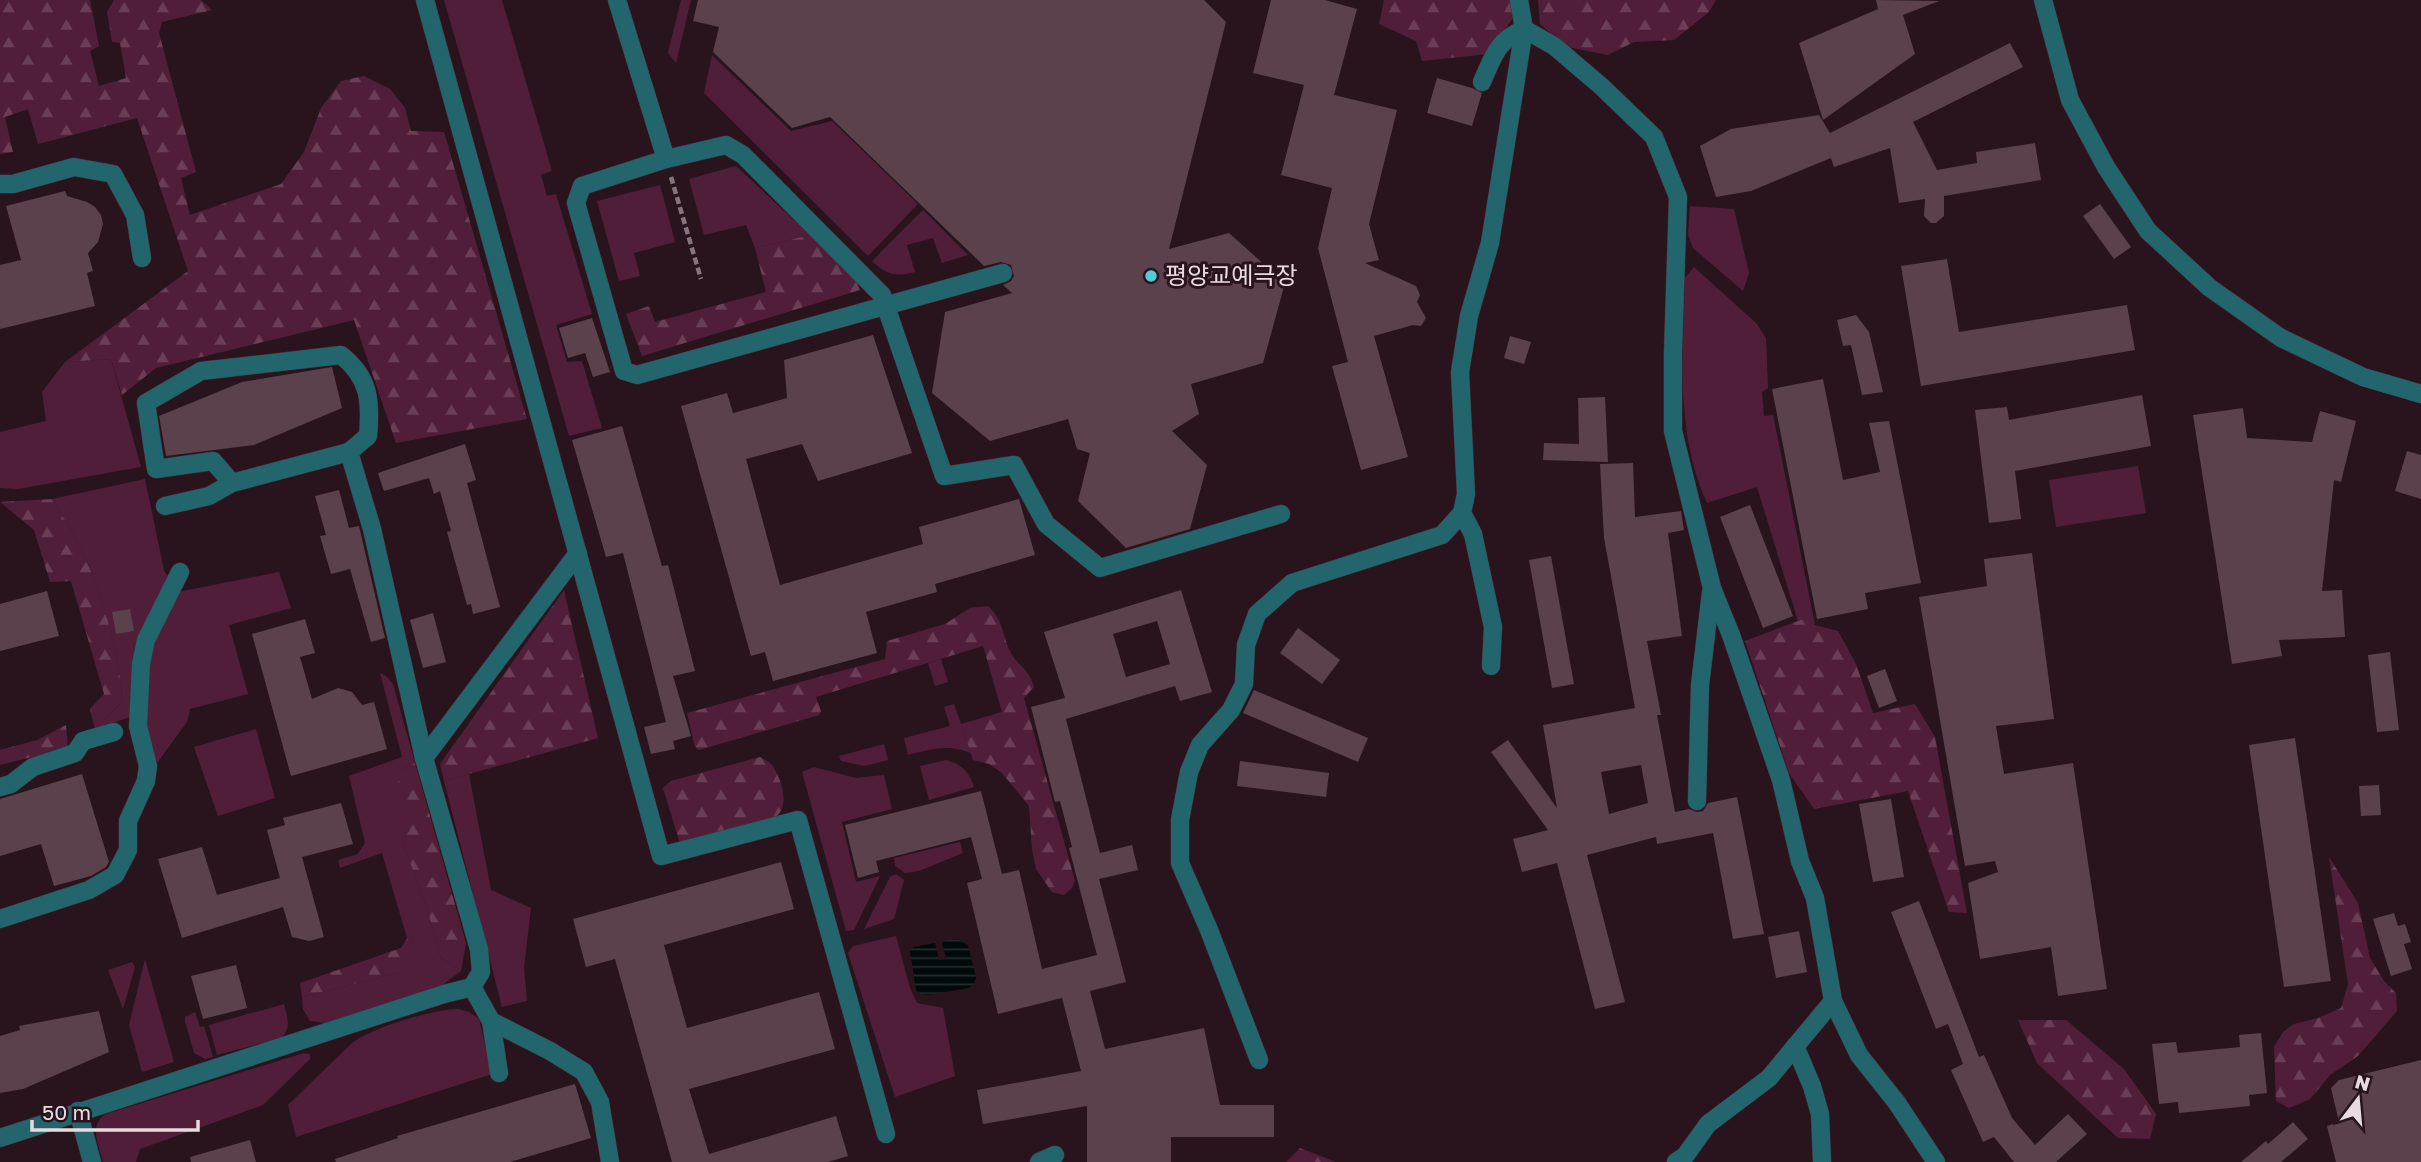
<svg xmlns="http://www.w3.org/2000/svg" width="2421" height="1162" font-family="'Golos Text','Noto Sans KR',sans-serif">
<style>
.grass{fill:#511e39}
.forest{fill:url(#forest-firs)}
.water{fill:url(#water-rules)}
.building{fill:#5a414c;fill-rule:evenodd}
.lines{fill:none;stroke-linecap:round;stroke-linejoin:round}
.minor-casing{stroke:#443039;stroke-width:19}
.path{stroke:#87757d;stroke-width:4.5;stroke-dasharray:7 3.5;stroke-linecap:butt}
.minor{stroke:#23656d;stroke-width:18}
.poi-dot{fill:#52cbda;stroke:#29141e;stroke-width:2.5}
.labels{text-anchor:middle;stroke-width:6;stroke-linejoin:round;paint-order:stroke}
.poi-label{font-size:24px;fill:#e9dae0;stroke:#29141e;text-anchor:start}
</style>
<defs>
<pattern id="forest-firs" width="22" height="20" patternUnits="userSpaceOnUse" patternTransform="scale(1.75)"><rect width="22" height="20" fill="#511e39"/><path d="M5 1l3.5 6h-7zM16 11l3.5 6h-7z" fill="#6a3e55"/></pattern>
<pattern id="water-rules" width="6" height="5" patternUnits="userSpaceOnUse" patternTransform="scale(1.75)"><rect width="6" height="5" fill="#00090b"/><path d="M0 2.5h6" fill="none" stroke="#252c2e"/></pattern>
</defs>
<rect width="100%" height="100%" fill="#29141e"/>
<g class="grass">
<path d="M444,0H502L552,171L541,175L547,196L556,194L592,314L556,325L567,362L582,361L602,428L569,436Z"/>
<path d="M681,0H691L676,63L668,53Z"/>
<path d="M712,55L791,131L832,121L918,204L868,256L704,93Z"/>
<path d="M736,166L810,235L755,248L746,225L704,235L689,179Z"/>
<path d="M660,185L675,242L634,253L640,276L619,281L597,201Z"/>
<path d="M1690,206L1734,209L1749,273L1743,291L1693,248L1688,235Z"/>
<path d="M923,210L968,255L942,263L933,238L907,245L915,272C895,277 887,275 872,261Z"/>
<path d="M1694,267L1756,323L1766,338L1768,388L1762,392L1764,416L1773,415L1815,625L1806,618L1798,621L1757,487L1707,503C1675,432 1683,354 1685,278Z"/>
<path d="M111,359L141,467L18,489L0,488V432L46,421L42,392L65,362Z"/>
<path d="M2138,466L2146,513L2056,527L2049,480Z"/>
<path d="M145,479L164,570L169,579L130,717L95,729L122,702C122,662 103,599 87,561C78,539 64,519 52,499Z"/>
<path d="M279,572L291,608L229,625L248,694L190,709L187,722L154,767L145,729L150,645L178,592Z"/>
<path d="M941,659L948,682L935,686L928,663Z"/>
<path d="M380,673L386,676L393,684L415,763L401,770L403,844L427,908L441,958L461,971L444,984L326,1023L310,1021L303,1009L302,997L397,973L420,950L407,938L382,853L340,868L338,860L358,854L365,843L349,776L402,757Z"/>
<path d="M954,704L971,753C946,744 933,749 908,755L904,738L950,726L944,707Z"/>
<path d="M256,729L275,798L218,816L194,747Z"/>
<path d="M884,744L888,760L865,766L841,761L839,756Z"/>
<path d="M946,760C963,765 968,771 974,787L929,800L920,766Z"/>
<path d="M814,767L856,778L884,775L892,809L842,822L856,882L880,876L854,930L846,931L802,772Z"/>
<path d="M469,774L491,890L531,908L524,968L527,1001L502,1007L444,781Z"/>
<path d="M960,842L963,853L919,871L905,873L895,866L894,858Z"/>
<path d="M896,874L904,880L894,919L864,929L890,877Z"/>
<path d="M896,936L910,988L917,1003L943,1008L955,1076L895,1097L848,953L853,946Z"/>
<path d="M145,959L174,1062L142,1072L129,1025Z"/>
<path d="M132,962L135,967L123,1009L108,970Z"/>
<path d="M284,1004C287,1017 292,1028 281,1038L217,1055L209,1025Z"/>
<path d="M458,1009L469,1012L479,1019L492,1074L296,1137L288,1105L352,1043C374,1027 430,1010 458,1009Z"/>
<path d="M195,1012L200,1027L204,1026L213,1057L205,1059L194,1053L185,1021V1017Z"/>
<path d="M304,1053L310,1054V1059L263,1105L140,1149L136,1162H103C99,1145 88,1125 106,1114Z"/>
</g>
<g class="forest">
<path d="M0,0H90L99,46L90,51L99,86L126,78L120,43L112,42L107,12L114,0H201L212,10L162,22L159,33L196,172L181,178L190,215L281,184L304,152L321,108L341,81L364,76L390,89L405,108L411,131L444,132L527,419L396,443L354,320L156,368L122,395L111,359L65,362L188,271L137,118L38,144L28,109L5,117L13,152L0,154Z"/>
<path d="M1384,0H1512L1513,18L1488,54L1422,61L1416,41L1379,24Z"/>
<path d="M1538,0H1716L1709,12L1674,40L1634,42L1608,55L1567,47L1540,24Z"/>
<path d="M810,235L855,278L860,290L642,356L626,314L649,306L655,322L766,292L755,248Z"/>
<path d="M52,499C64,519 78,539 87,561C103,599 122,661 122,702L95,729L90,709L104,694L71,581L50,582L34,530L0,502Z"/>
<path d="M564,590L598,738L444,781L440,764Z"/>
<path d="M988,606C1003,619 1002,634 1010,651C1017,666 1028,667 1034,687L1024,698L1075,881L1072,888L1064,895L1052,892L1036,869L1032,849L1029,806L1002,773L989,764L973,760L961,724L1002,712L983,646L816,697L821,711L819,715L699,750L695,747L687,713L885,659L887,641L945,624L970,608Z"/>
<path d="M1806,618L1815,625L1838,631L1856,664L1873,713L1915,704L1935,737L1967,913L1949,912L1908,791L1814,809L1789,773L1745,641Z"/>
<path d="M66,725L68,748L0,765V750L37,740Z"/>
<path d="M760,757C765,760 772,763 774,768C784,785 790,809 772,820L680,844L663,788L671,781Z"/>
<path d="M415,763L466,943L461,971L441,958L427,908L403,844L398,785L401,770Z"/>
<path d="M2329,857L2358,903L2370,958L2384,981L2396,993L2397,1011L2358,1056L2330,1075L2310,1099L2289,1108L2276,1101L2274,1047L2283,1032L2294,1024L2318,1018L2341,1008L2348,984Z"/>
<path d="M407,938L420,949L416,962L397,973L302,997L300,983L401,948Z"/>
<path d="M2018,1020H2066L2124,1069L2156,1114L2150,1139L2118,1138L2037,1063Z"/>
<path d="M1300,1148L1336,1162H1286Z"/>
</g>
<path class="water" d="M957,939L968,945L976,978L974,984L969,988L927,995L920,994L916,990L910,951L914,947L935,943L939,960L946,959L942,941Z"/>
<g class="building">
<path d="M698,0H1204L1226,22L1169,249L1229,233L1285,283L1263,363L1191,384L1199,414L1172,431L1207,465L1190,529L1126,548L1078,501L1090,453L1077,449L1068,419L990,441L932,393L945,312L1012,293L1003,285L1011,281L1014,276L1011,265L1001,262L984,266L830,117L792,128L713,52L719,27L693,21Z"/>
<path d="M1271,0H1325L1357,9L1334,95L1397,110L1369,224L1379,260L1365,263L1416,286L1420,295L1417,302L1426,318L1421,326L1413,325L1374,336L1408,457L1361,470L1332,366L1348,362L1318,248L1332,188L1281,175L1304,85L1253,73Z"/>
<path d="M1876,0L1939,1L1903,15L1915,54L1823,120L1799,43L1878,9Z"/>
<path d="M2010,43L2023,67L1913,122L1937,170L1977,163L1976,152L2035,143L2041,180L1944,196V216L1936,223H1931L1924,216L1925,199L1899,203L1890,148L1834,167L1831,158L1751,191L1716,197L1700,146L1731,129L1819,115L1830,133Z"/>
<path d="M1437,78L1472,88L1482,93L1472,126L1427,113Z"/>
<path d="M65,191L67,196L87,202L95,207L101,215L103,224L98,242L88,253L93,271L87,273L95,306L0,329V265L21,260L6,206Z"/>
<path d="M2100,204L2131,247L2114,259L2083,216Z"/>
<path d="M1947,259L1959,332L2127,305L2135,350L1921,386L1901,266Z"/>
<path d="M1856,315L1869,332L1883,392L1862,395L1851,345L1843,346L1837,320Z"/>
<path d="M592,318L610,372L593,377L585,353L568,358L559,328Z"/>
<path d="M873,335L912,453L818,481L802,444L746,459L780,585L923,544L919,527L1019,499L1035,555L935,584L937,592L866,612L877,653L773,681L765,652L751,656L681,406L727,393L733,413L787,398L784,360Z"/>
<path d="M1510,336L1531,342L1524,364L1504,358Z"/>
<path d="M332,367L342,408L254,445L166,456L159,416L242,382Z"/>
<path d="M1823,379L1843,480L1880,472L1869,423L1889,421L1921,583L1865,593L1868,609L1817,619L1772,389Z"/>
<path d="M2142,395L2151,446L2015,471L2021,519L1989,523L1975,410L2007,407L2009,420Z"/>
<path d="M1605,397L1608,462L1543,460L1544,443L1579,444L1578,398Z"/>
<path d="M2243,408L2247,438L2312,442L2320,411L2356,421L2341,482L2334,480L2322,591L2342,590L2345,637L2279,640L2282,656L2232,664L2193,415Z"/>
<path d="M622,426L662,566L668,565L695,671L673,676L691,736L673,741L675,749L651,754L644,727L666,722L623,553L606,557L572,440Z"/>
<path d="M465,444L476,480L467,483L500,607L473,614L471,604L467,605L447,532L451,531L440,491L434,494L429,478L384,491L378,473Z"/>
<path d="M2407,451L2421,455V499L2395,491Z"/>
<path d="M1633,463L1635,517L1681,511L1684,530L1668,533L1682,636L1647,641L1661,715H1657L1675,812L1689,809L1697,812L1703,811L1708,803L1737,797L1764,934L1733,939L1713,833L1657,844L1656,837L1587,855L1625,1002L1595,1009L1557,863L1522,872L1513,839L1548,830L1491,752L1508,740L1557,808L1543,725L1635,708L1604,538L1600,464ZM1641,765L1648,803L1609,814L1601,772Z"/>
<path d="M339,490L349,528L359,526L385,638L371,642L350,569L331,574L320,536L326,535L315,496Z"/>
<path d="M1750,505L1793,616L1763,628L1720,517Z"/>
<path d="M2032,553L2054,719L1996,726L2004,774L2073,763L2107,989L2058,996L2051,947L1980,959L1968,883L1998,872L1995,861L1965,866L1919,597L1987,586L1984,559Z"/>
<path d="M1551,556L1574,684L1552,688L1529,560Z"/>
<path d="M1181,590L1212,692L1180,701L1175,686L1066,719L1100,853L1132,845L1138,870L1099,879L1126,982L1090,991L1105,1049L1204,1028L1220,1105H1274V1137H1171V1162H1087V1106L983,1124L977,1090L1081,1071L1062,998L998,1014L967,883L982,879L971,837L876,861L879,872L858,878L845,825L981,791L1002,874L1019,870L1042,969L1097,955L1069,848L1072,847L1060,801L1055,802L1031,707L1065,698L1044,632ZM1157,621L1170,664L1126,677L1113,634Z"/>
<path d="M47,591L59,636L0,651V604Z"/>
<path d="M130,609L134,631L116,634L112,612Z"/>
<path d="M433,613L446,662L423,668L410,620Z"/>
<path d="M305,619L315,653L300,657L312,699L338,688L352,692L362,705L374,702L387,749L291,776L252,634Z"/>
<path d="M1298,628L1340,660L1322,684L1280,653Z"/>
<path d="M2390,652L2399,730L2377,732L2368,655Z"/>
<path d="M1885,669L1897,701L1879,708L1867,676Z"/>
<path d="M1254,690L1368,738L1358,762L1243,713Z"/>
<path d="M2295,738L2331,981L2284,987L2249,745Z"/>
<path d="M1240,761L1329,773L1326,797L1237,786Z"/>
<path d="M82,774L109,862L106,867L91,876L54,886L41,844L0,856V799Z"/>
<path d="M2379,785L2381,815L2361,816L2359,786Z"/>
<path d="M1891,799L1904,877L1873,882L1859,804Z"/>
<path d="M341,803L353,844L302,857L324,937L309,941L292,937L283,907L182,938L158,859L202,847L217,895L280,878L267,830L285,825L283,818Z"/>
<path d="M781,862L794,909L664,945L687,1028L819,992L835,1049L689,1089L709,1154L836,1116L848,1156L828,1162H672L615,959L586,967L573,919Z"/>
<path d="M1919,901L1979,1057L1984,1055L2012,1118L2035,1145L2068,1114L2087,1134L2056,1162H2014L1994,1137L1983,1142L1951,1070L1963,1064L1948,1024L1936,1029L1891,912Z"/>
<path d="M2394,913L2398,926L2405,924L2411,942L2404,944L2412,969L2391,976L2373,919Z"/>
<path d="M1799,931L1807,972L1776,978L1768,937Z"/>
<path d="M236,965L247,1008L203,1019L191,976Z"/>
<path d="M99,1011L109,1052L23,1089L0,1093V1036L20,1030L19,1026Z"/>
<path d="M2261,1033L2267,1093L2249,1095L2250,1106L2179,1113L2178,1102L2159,1104L2152,1044L2176,1042L2178,1053L2240,1047L2239,1035Z"/>
<path d="M2421,1060V1162H2336L2327,1126L2339,1122L2331,1088L2339,1080Z"/>
<path d="M575,1084L591,1138L510,1162H336L335,1159L398,1138L397,1136Z"/>
<path d="M2293,1122L2308,1139L2281,1162H2241L2266,1141L2268,1144Z"/>
<path d="M250,1140L256,1162H191L190,1157Z"/>
</g>
<g class="lines">
<g class="minor-casing">
<g id="minor">
<path d="M425,0L661,856L798,820L886,1134"/>
<path d="M617,0L666,159L726,145L743,155L882,295L944,476L1014,465L1046,524L1100,568L1281,514"/>
<path d="M1519,0L1524,29L1554,46L1601,86L1654,137L1678,197L1673,353V431L1712,588L1731,635L1781,780L1800,861L1815,898L1833,1001L1859,1055L1897,1103L1936,1162"/>
<path d="M2043,0L2070,100L2106,167L2148,231L2210,288L2281,338L2363,377L2421,394"/>
<path d="M1482,82C1494,55 1496,42 1524,29"/>
<path d="M666,159L582,186L576,203L624,371L637,375L1003,273"/>
<path d="M0,184H13L74,167L113,174L135,215L142,258"/>
<path d="M232,483L213,461L156,469L146,403L201,371L341,355C370,378 371,402 368,436L349,452"/>
<path d="M165,506L209,496L232,483L349,452L372,529L424,758"/>
<path d="M1491,666L1493,627L1473,534L1462,513L1466,494L1460,372L1469,316L1490,243L1524,29"/>
<path d="M0,787L11,784L33,767L75,753L83,741L114,732"/>
<path d="M1697,801L1700,685L1711,592"/>
<path d="M0,919L89,890L115,875L128,850V821L146,781L148,766L138,726L141,664L146,640L180,572"/>
<path d="M491,1021L550,1051L584,1072L600,1102L610,1162"/>
<path d="M1795,1046L1812,1086L1820,1114L1822,1162"/>
<path d="M1259,1060L1209,930L1180,863V820L1189,772L1200,745L1231,710L1244,684L1246,645L1257,614L1292,583L1442,535L1462,513"/>
<path d="M499,1073L491,1021L472,987L481,972L479,949L424,758L578,553"/>
<path d="M78,1111L92,1162"/>
<path d="M0,1138L444,994L472,987"/>
<path d="M1039,1162L1055,1155"/>
<path d="M1676,1162L1685,1156L1708,1124L1769,1078L1833,1001"/>
</g>
</g>
<path class="path" d="M671,177L701,279"/>
<use href="#minor" class="minor"/>
</g>
<circle class="poi-dot" cx="1151" cy="276" r="7"/>
<g class="labels">
<g class="poi-label">
<text x="1165" y="284">평양교예극장</text>
</g>
</g>
<g transform="translate(2358 1099) rotate(16)" stroke="#29141e" stroke-width="5" paint-order="stroke">
<path d="M0-5L12 26L0 18L-12 26Z" fill="#e9dae0"/>
<text y="-10" font-size="19" font-weight="bold" text-anchor="middle" fill="#e9dae0">N</text>
</g>
<path d="M32 1120v10h166v-10" fill="none" stroke="#e9dae0" stroke-width="3.5"/>
<text x="42" y="1120" font-size="21" fill="#e9dae0" stroke="#29141e" stroke-width="5" paint-order="stroke">50 m</text>
</svg>
